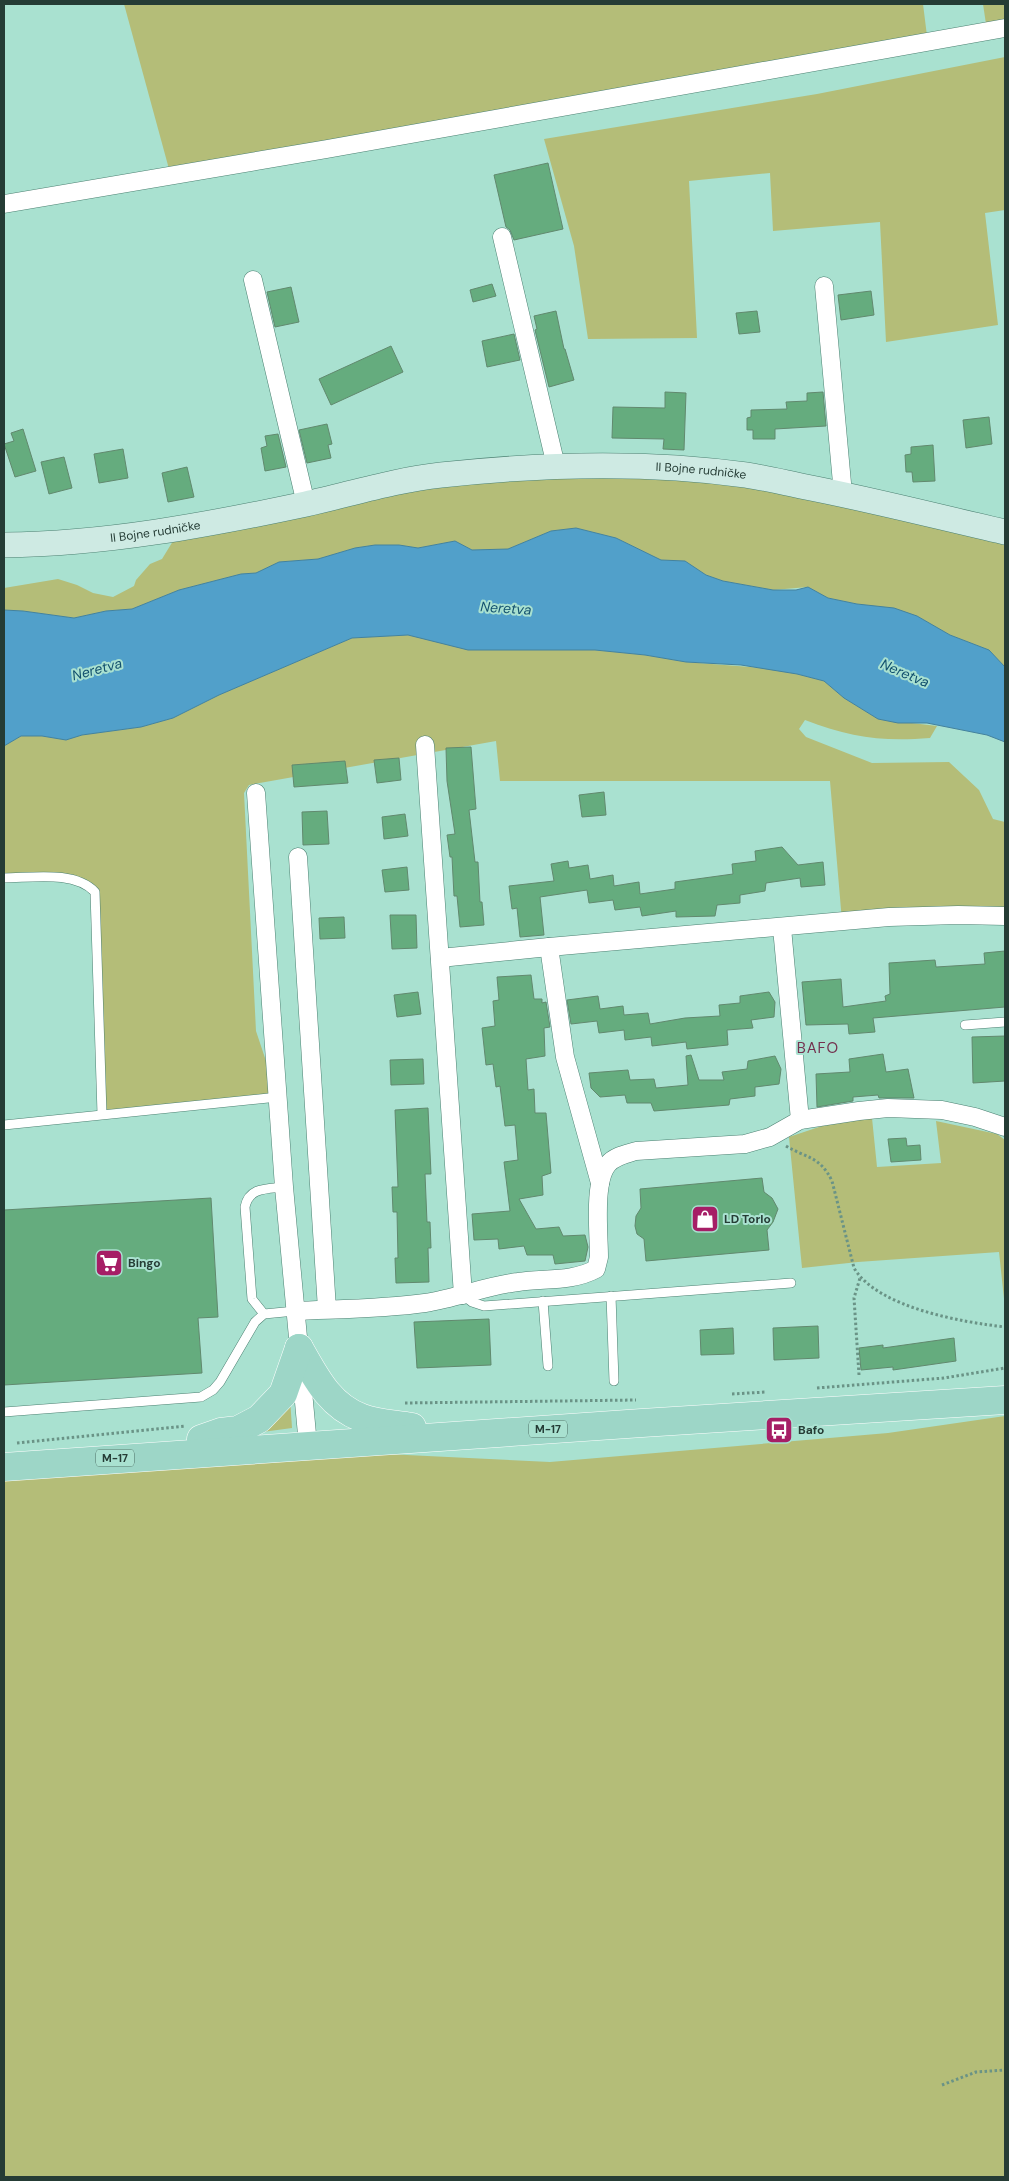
<svg xmlns="http://www.w3.org/2000/svg" width="1009" height="2181" font-family="'DM Sans',sans-serif">
<style>
.green{fill:#b4bd78}
.water{fill:#51a0ca;stroke:#44829d}
.building{fill:#65ac7e;stroke:#61896e}
.lines{fill:none;stroke-linecap:round;stroke-linejoin:round}
.lane-casing{stroke:#4c8172;stroke-width:10}
.street-casing{stroke:#4c8172;stroke-width:19}
.secondary-casing{stroke:#4c8172;stroke-width:26}
.primary-casing{stroke:#fff;stroke-width:29}
.path{stroke:#6a9386;stroke-width:3;stroke-dasharray:2.5 2.5;stroke-linecap:butt}
.lane{stroke:#fff;stroke-width:9}
.street{stroke:#fff;stroke-width:18}
.secondary{stroke:#ceeae3;stroke-width:25}
.primary{stroke:#9dd6c7;stroke-width:28}
.labels{text-anchor:middle;stroke-width:4;stroke-linejoin:round;paint-order:stroke}
.shield{fill:#a9e1d0;stroke:#4d6e64;stroke-width:1}
.shield-label{font-size:11px;font-weight:bold;fill:#253c35}
.street-label{font-size:12px;fill:#253c35;stroke:#a9e1d0}
.poi-label{font-size:12px;font-weight:bold;fill:#253c35;stroke:#a9e1d0;text-anchor:start}
.water-label{font-size:14px;font-style:italic;fill:#12506e;stroke:#a9e1d0}
.quarter-label{font-size:15px;letter-spacing:1px;fill:#74324f;stroke:#a9e1d0}
</style>
<rect width="100%" height="100%" fill="#a9e1d0"/>
<g class="green">
<path d="M124,4H923L927,36L169,169Z"/>
<path d="M983,4H1005V20L986,24Z"/>
<path d="M1005,57V210L985,213L998,325L886,342L880,222L773,231L770,173L689,181L697,338L588,339L574,246L544,139L817,94Z"/>
<path d="M650,466L1005,532V667L989,650L950,635L917,616L828,598L808,587L773,590L723,581L706,575L685,561L661,560L616,538L576,528L551,531L508,549L472,550L455,541L418,548L398,545H375L355,548L318,559L279,562L256,573L241,574L179,590L132,609L106,611L74,618L23,611L4,610V588L58,579L77,585L93,593L113,597L134,586L136,580L150,564L162,559L181,528L385,485Z"/>
<path d="M408,635L432,640L530,650H595L645,655L686,662L763,668L797,674L824,681L844,698L878,719L937,726L930,738C881,742 850,737 805,720L799,729L806,737L872,763L949,762L979,790L993,819L1005,822V916L842,921L830,781H500L496,741L249,785L244,793L256,1031L278,1097L102,1114L95,892L83,882L4,878V746L21,736H42L66,740L82,735L141,727L173,718L219,695L352,638Z"/>
<path d="M872,1118L877,1167L941,1163L936,1121L997,1134L1005,1140V1308L999,1252L858,1262L802,1268L789,1137L822,1126Z"/>
<path d="M290,1398L292,1428L255,1433Z"/>
<path d="M1005,1416V2177H4V1479L386,1454L550,1462L888,1433Z"/>
</g>
<path class="water" d="M576,528L616,538L661,560L685,561L706,575L723,581L773,590H796L808,587L828,598L857,604L894,608L917,616L950,635L989,650L1005,667V742L987,735L927,723H898L878,719L844,698L824,681L797,674L741,665L686,662L645,655L595,650H468L408,635L352,638L219,695L173,718L141,727L82,735L66,740L42,736H21L4,746V610L23,611L74,618L106,611L132,609L179,590L241,574L256,573L279,562L318,559L355,548L375,545H399L418,548L455,541L472,550L508,549L551,531Z"/>
<g class="building">
<path d="M548,163L563,229L514,240L510,230L506,227L494,175Z"/>
<path d="M492,284L496,296L473,302L470,290Z"/>
<path d="M291,287L299,322L275,327L267,292Z"/>
<path d="M871,291L874,315L841,320L838,295Z"/>
<path d="M556,311L564,349H565L574,380L549,387L535,330L537,329L534,316Z"/>
<path d="M757,311L760,332L739,334L736,313Z"/>
<path d="M514,334L520,360L487,367L482,341Z"/>
<path d="M391,346L403,372L331,405L319,379Z"/>
<path d="M665,392L686,393L684,450L663,449L664,439L612,438L613,407L665,408Z"/>
<path d="M823,392L826,426L775,429V439H753V430H747V418L751,417V410L787,409L786,402L807,401V393Z"/>
<path d="M989,417L992,444L966,448L963,420Z"/>
<path d="M327,424L332,444L328,445L331,458L307,463L299,430Z"/>
<path d="M23,429L36,471L15,477L4,444L14,441L11,433Z"/>
<path d="M278,434L286,467L265,471L261,448L267,446L265,436Z"/>
<path d="M933,445L935,481L913,482L912,472H906L905,455L911,454V447Z"/>
<path d="M123,449L128,478L99,483L94,454Z"/>
<path d="M64,457L72,488L49,494L41,462Z"/>
<path d="M187,467L194,497L168,502L162,473Z"/>
<path d="M471,747L476,809L469,810L475,862H478L480,902H482L484,925L460,927L457,896H454L452,857H450L447,835L455,834L447,781L446,748Z"/>
<path d="M399,758L401,780L377,783L374,760Z"/>
<path d="M345,761L348,783L294,787L292,765Z"/>
<path d="M604,792L606,815L582,817L579,795Z"/>
<path d="M327,811L329,844L303,845L302,812Z"/>
<path d="M405,814L408,836L384,839L382,817Z"/>
<path d="M782,847L798,865L823,862L825,885L801,887L800,878L766,883L765,891L740,895V903L717,905L715,916L676,917V911L642,916L640,907L615,910L613,900L589,903L587,890L540,897L544,935L520,937L517,908L512,909L509,886L554,881L551,864L568,861L569,868L588,865L590,879L613,875L614,886L639,882L640,894L675,889V882L733,874L732,864L756,861L755,851Z"/>
<path d="M407,867L409,890L385,892L382,870Z"/>
<path d="M390,915H416L417,948L392,949Z"/>
<path d="M344,917L345,938L320,939L319,918Z"/>
<path d="M1005,951V1007L873,1018L875,1032L849,1034L848,1024L806,1025L802,982L841,979L843,1007L886,1001L885,996L890,994L889,963L935,960L936,967L985,964L984,953Z"/>
<path d="M531,975L534,999H542V1003L546,1002L550,1027L544,1028L545,1056L526,1059L528,1090L534,1089L535,1113H546L551,1173L542,1176L543,1195L519,1199L536,1229L559,1227L563,1236L585,1235L588,1247L585,1261L555,1264L553,1255H527L524,1246L499,1249L498,1239L474,1240L472,1214L510,1211L504,1162L518,1160L515,1125L505,1126L500,1086L496,1087L493,1064L486,1065L482,1028L495,1026L493,1001L499,1000L497,977Z"/>
<path d="M418,992L421,1014L397,1017L394,995Z"/>
<path d="M769,992L775,1002L774,1017L751,1020L753,1028L727,1030L728,1045L687,1049L686,1042L652,1046L651,1037L625,1040L624,1030L599,1033L597,1021L571,1024L567,1000L598,996L600,1009L623,1006L624,1015L648,1013L650,1024L685,1018L720,1016L719,1005L740,1003V996Z"/>
<path d="M1005,1036V1081L973,1083L972,1037Z"/>
<path d="M883,1054L886,1072L908,1069L914,1098H879L878,1095L853,1097V1101L817,1107L816,1074L850,1072L849,1059Z"/>
<path d="M691,1055L699,1080H724L722,1072L747,1069L748,1061L775,1056L781,1069L779,1084L755,1087V1096L730,1099L729,1105L654,1111L651,1103H627L625,1095L600,1097L591,1088L589,1073L628,1070L630,1080L654,1079L656,1088L688,1085L686,1056Z"/>
<path d="M423,1059L424,1084L391,1085L390,1060Z"/>
<path d="M428,1108L431,1174H425L427,1222H430L431,1248H428L429,1282L396,1283L395,1258H398L397,1212H393L392,1187H398L395,1110Z"/>
<path d="M906,1138L907,1146L920,1145L921,1160L891,1162L888,1139Z"/>
<path d="M762,1178L764,1192L772,1198L778,1209L773,1222L767,1230L769,1250L646,1261L644,1239L637,1234L635,1226L636,1216L641,1208L640,1189Z"/>
<path d="M211,1198L218,1317L198,1318L202,1373L4,1385V1210Z"/>
<path d="M489,1319L491,1365L417,1368L414,1322Z"/>
<path d="M818,1326L819,1358L774,1360L773,1328Z"/>
<path d="M733,1328L734,1354L701,1355L700,1330Z"/>
<path d="M954,1338L956,1361L893,1370V1367L861,1370L859,1348L883,1345V1348Z"/>
</g>
<g class="lines">
<g class="lane-casing">
<g id="lane">
<path d="M4,878C31,878 74,870 95,892L102,1114"/>
<path d="M965,1025L1005,1022"/>
<path d="M4,1125L278,1097"/>
<path d="M463,1295L472,1302L484,1306L791,1283"/>
<path d="M611,1296L614,1381"/>
<path d="M543,1301L548,1366"/>
<path d="M264,1314L252,1299L245,1207C249,1187 267,1189 284,1187"/>
<path d="M4,1412L201,1397L213,1390L220,1382L255,1322L264,1314L295,1311"/>
</g>
</g>
<g class="street-casing">
<g id="street">
<path d="M4,204L327,149L1005,28"/>
<path d="M502,237L556,466"/>
<path d="M253,280L306,504"/>
<path d="M824,286L843,494"/>
<path d="M425,745L463,1295"/>
<path d="M256,793L284,1187L308,1445"/>
<path d="M298,857L327,1309"/>
<path d="M782,928L800,1120"/>
<path d="M549,947L565,1057L600,1183"/>
<path d="M440,958L549,947L889,917L958,915L1005,916"/>
<path d="M295,1311C338,1309 383,1309 425,1303C457,1298 486,1286 518,1282C545,1278 572,1282 596,1269L599,1257C599,1234 593,1181 608,1164C615,1156 626,1154 636,1151L745,1144L770,1137L800,1120L859,1111L888,1108L942,1110L975,1117L1005,1127"/>
</g>
</g>
<g class="secondary-casing">
<g id="secondary">
<path id="s1" d="M4,545C105,544 207,525 306,504C351,494 395,480 441,475C542,464 645,461 746,475C766,478 786,483 806,487C873,500 939,517 1005,532"/>
</g>
</g>
<g class="primary-casing">
<g id="primary">
<path d="M299,1348C315,1376 329,1406 362,1418C378,1424 395,1424 412,1427"/>
<path d="M201,1439L221,1432L238,1430L259,1419L283,1394L299,1348"/>
<path d="M4,1467L642,1423L1005,1400"/>
</g>
</g>
<g class="path">
<path d="M786,1146C806,1158 820,1156 832,1181L854,1268C878,1308 962,1322 1005,1327"/>
<path d="M859,1375L854,1298L860,1278"/>
<path d="M817,1388L944,1378L1005,1368"/>
<path d="M732,1394L766,1392"/>
<path d="M405,1403L636,1400"/>
<path d="M17,1443L185,1426"/>
<path d="M942,2085L976,2072L1005,2070"/>
</g>
<use href="#lane" class="lane"/>
<use href="#street" class="street"/>
<use href="#secondary" class="secondary"/>
<use href="#primary" class="primary"/>
</g>
<defs>
<g id="shop-square" transform="scale(1.4375)"><rect x="-9" y="-9" width="18" height="18" rx="4" fill="#a61e66" stroke="#a9e1d0"/><path d="M-5-2.5h2.3a2.7 3.5 0 0 1 5.4 0H5L5.5 6h-11ZM-1.5-2.5h3a1.5 2.3 0 0 0-3 0Z" fill="#fff"/></g>
<g id="supermarket-square" transform="scale(1.4375)"><rect x="-9" y="-9" width="18" height="18" rx="4" fill="#a61e66" stroke="#a9e1d0"/><path d="M-6-5.5h2.5l.6 2H6L4.5 2H-2.5L-4.4-4H-6ZM-1.5 3.2a1.3 1.3 0 1 0 .1 0ZM3 3.2a1.3 1.3 0 1 0 .1 0Z" fill="#fff"/></g>
<g id="bus-square" transform="scale(1.4375)"><rect x="-9" y="-9" width="18" height="18" rx="4" fill="#a61e66" stroke="#a9e1d0"/><path d="M-5-6H5V4H4V6H2V4H-2V6H-4V4H-5ZM-3.5-4V0h7V-4ZM-3.5 1.2v1.5H-2V1.2ZM2 1.2v1.5H3.5V1.2Z" fill="#fff"/></g>
</defs>
<g fill-rule="evenodd">
<use href="#shop-square" x="705" y="1219"/>
<use href="#supermarket-square" x="109" y="1263"/>
<use href="#bus-square" x="779" y="1430"/>
</g>
<g class="labels">
<g class="shield">
<rect x="529" y="1420.5" width="38" height="17" rx="4"/>
<rect x="96" y="1449.5" width="38" height="17" rx="4"/>
</g>
<g class="shield-label">
<text x="548" y="1433">M-17</text>
<text x="115" y="1462">M-17</text>
</g>
<g class="street-label">
<text dy="4" stroke="none"><textPath href="#s1" startOffset="704">II Bojne rudničke</textPath></text>
<text dy="4" stroke="none"><textPath href="#s1" startOffset="152">II Bojne rudničke</textPath></text>
</g>
<g class="poi-label">
<text x="724" y="1223">LD Torlo</text>
<text x="128" y="1267">Bingo</text>
<text x="798" y="1434">Bafo</text>
</g>
<g class="water-label">
<text transform="translate(506 608) rotate(4)" y="5">Neretva</text>
<text transform="translate(97 669) rotate(-15)" y="5">Neretva</text>
<text transform="translate(905 673) rotate(23)" y="5">Neretva</text>
</g>
<g class="quarter-label">
<text x="818" y="1053">BAFO</text>
</g>
</g>
<rect width="1009" height="2181" fill="none" stroke="#253c35" stroke-width="10"/>
</svg>
